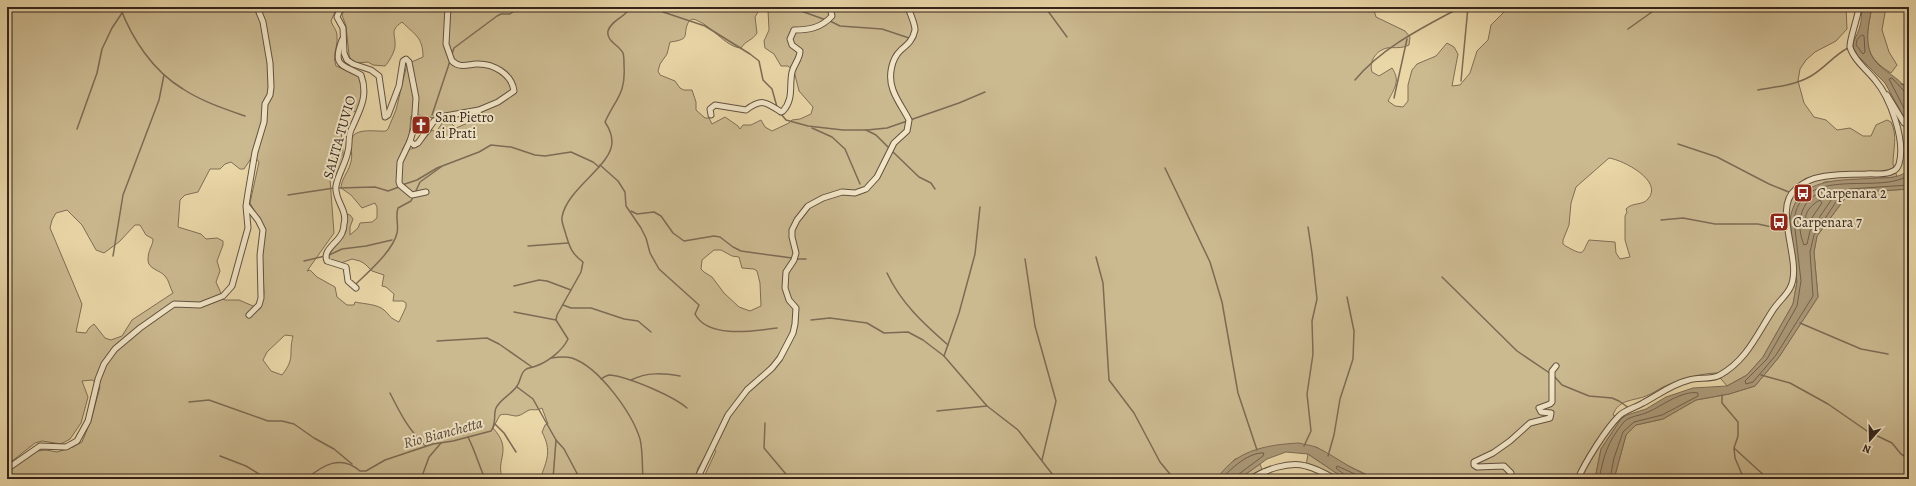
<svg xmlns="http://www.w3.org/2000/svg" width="1916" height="486" font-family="Alegreya,serif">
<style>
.green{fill:#cbb990;stroke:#806e56;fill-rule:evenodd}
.water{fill:#ac9a79;stroke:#7c6b54}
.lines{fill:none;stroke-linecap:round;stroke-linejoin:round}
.shore{stroke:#705f4b;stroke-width:1}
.stream{stroke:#7c6b54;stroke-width:1.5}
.minor-casing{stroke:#625140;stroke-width:7}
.minor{stroke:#f1e5c6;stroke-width:5}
.labels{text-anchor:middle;stroke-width:4;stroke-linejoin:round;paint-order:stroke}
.poi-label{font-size:14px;fill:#34241d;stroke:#f1e5c6;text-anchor:start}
.street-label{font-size:14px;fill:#34241d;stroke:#f1e5c6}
.water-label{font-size:15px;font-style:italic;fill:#584739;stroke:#f1e5c6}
</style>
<rect width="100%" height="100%" fill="#ead7a8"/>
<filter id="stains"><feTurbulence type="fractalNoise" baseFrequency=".005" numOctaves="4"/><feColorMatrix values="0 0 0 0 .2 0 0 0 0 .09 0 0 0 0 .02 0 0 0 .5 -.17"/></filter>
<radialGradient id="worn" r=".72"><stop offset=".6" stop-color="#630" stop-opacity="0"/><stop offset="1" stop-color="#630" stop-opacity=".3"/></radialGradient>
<g class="green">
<path d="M7,7H337L331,21C333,27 337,30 337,36C338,48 332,53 336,66L355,74L361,79L363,88L358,112L346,111L340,115L344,165L330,179L334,233L307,271L310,270L317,277L335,287L337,297L347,305H354L355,302C364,304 377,304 384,310C391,316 388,317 399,322L406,307V303L403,301H393L394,294L386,287L382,286L384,275L372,271L365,264L360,261L352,259L341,263L329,260L328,256L345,232L347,214L350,215L353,219L350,227V235L358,228L360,223L372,222L377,218V207L375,203L362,208L351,195L341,188C341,180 348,172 350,165C353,157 351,151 351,143C351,126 376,132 386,131L388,129L396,110L407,64L423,57C423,37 415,35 402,22C389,31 396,34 395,46C395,51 389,62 385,66L373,65L368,62L356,63L351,60L349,55L346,26L342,15L346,7H761L755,17L757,33C752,41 746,40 741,48C725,47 711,24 693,19L689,21C681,35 693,39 670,42L667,54L660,64L658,71L660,75L675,81L680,88L684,90H692L696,102V110L705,118H709L712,124L725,117L738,126L740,129L743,125H751L761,120L765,127L772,131L789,123L792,120L800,119L811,114L813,107L799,91L794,71L788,66H781L774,54L765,48L764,41L769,30L768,10L762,7H1373L1376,17L1405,31L1410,37L1409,45C1401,49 1395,47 1387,48C1375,51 1369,62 1372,72L1379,76L1392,68C1401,81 1394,89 1388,101L1395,106L1403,107L1408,101V85L1412,70L1417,64L1436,56L1447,43L1454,47L1458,54L1452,86L1460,85L1470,73L1477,51L1488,40L1491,25L1509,7H1746L1757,12L1768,7H1846L1847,29L1836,41L1815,52L1806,60L1800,69L1798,81L1804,103L1814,117L1826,120L1837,130L1850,128L1863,136H1871L1876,125L1887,120L1891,122C1898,136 1893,149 1893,164C1894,168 1896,173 1897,177L1824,182L1790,220L1797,282L1793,304L1763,357L1747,375L1727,386L1716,373C1697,374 1681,379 1663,387C1657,390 1652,394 1646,396C1634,401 1618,399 1613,415L1621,419L1601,449L1595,479H1379L1372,477L1338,461L1316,447L1235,459L1215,479H703L716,451L711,447L698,468L695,479H540C547,460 552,451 542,432L545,425L548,424L542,408C537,411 534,409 529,410C525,412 522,415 517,416C511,416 507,413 500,415L493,428C514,451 494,460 503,479H7V472L36,451L46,450L57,452L73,447L82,442L91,420L100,387L99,384L92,380L82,381L88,397L81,423L70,439L61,444L42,441L35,443L7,465ZM479,107L482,110V117L456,128L451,123L450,119H445L436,132L432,130C423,141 417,151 402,150L409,138L411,116L419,115L433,118ZM252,157H255L259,162L250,203L265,230L262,253L264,294L260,309L239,300H224L216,282L220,271L217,261L223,245V241L217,238L206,239L201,234L178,227L180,200L185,195L198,192L210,169H220L225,164L231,162L240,169H244ZM1609,158C1623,160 1664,181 1648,199C1642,206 1632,202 1626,209L1627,212L1625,216V240L1630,257L1620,259L1616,253L1615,242L1589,240C1582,252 1585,256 1571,249C1568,247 1566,247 1563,244V240L1569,225L1571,203L1576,187ZM67,210L82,225L96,250L104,253L119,242L135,225H140L146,235L153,239C153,246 148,249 148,260C148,269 160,270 165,276C169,280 170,288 173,293L132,320L122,336L111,340L105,338L94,324L89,328L86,333L76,332L82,304L50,228L52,220L56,213ZM714,250H721L732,256L739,257L742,268L754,269L757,271L760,283L761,306L750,311L739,307L724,293L712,277L704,272L701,269L702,260ZM285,335L293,336C288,355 296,357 282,375L271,371L263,360L267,352Z"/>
<path d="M1872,7H1886L1882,30L1889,52L1897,65L1891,73C1861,55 1866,38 1872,7Z"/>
<path d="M1909,189V479H1614L1626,435L1636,425L1663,419L1696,400L1729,394L1755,386L1779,357L1818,297L1814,252L1817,236L1849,193Z"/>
<path d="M1308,454L1345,479H1319L1321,473L1306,466Z"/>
<path d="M1260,464L1263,472L1251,479H1239Z"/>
</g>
<g class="water">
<path d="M1862,7H1872C1868,27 1862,51 1880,66C1892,76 1898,78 1909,91V134L1906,121L1885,83L1855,53C1850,41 1857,38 1860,26C1862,20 1861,13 1862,7Z"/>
<path d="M1909,170V189L1849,193L1817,236L1814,252L1818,297L1779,357L1755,386L1729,394L1696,400L1663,419L1636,425L1626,435L1614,479H1595L1601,449L1621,419L1627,415L1646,409L1666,397L1693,388L1727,386L1747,375L1763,357L1793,304L1797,282L1790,220C1796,175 1842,181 1877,178C1883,178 1892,178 1898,176C1902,175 1906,172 1909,170Z"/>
<path d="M1299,443C1305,445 1312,445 1318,448C1338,458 1357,474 1379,479H1345L1308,454L1286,452L1267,459L1239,479H1215C1222,473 1228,464 1236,459C1254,447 1278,444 1299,443Z"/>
</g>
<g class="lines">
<g class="shore">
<path d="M1862,35L1864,36L1865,52L1863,54L1856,45L1857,40Z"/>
<path d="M1909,93L1905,92L1892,78L1889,79L1909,118"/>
<path d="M1909,175C1906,177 1902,179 1898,180C1864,190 1801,169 1794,220L1801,281L1797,306L1767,359L1745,381L1746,384L1753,382L1776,355L1813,296L1810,252L1814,235L1840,196L1849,189L1909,185"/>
<path d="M1836,190V193L1810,231L1807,244L1804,245C1793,219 1804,189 1836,190Z"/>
<path d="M1820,200L1822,203L1809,222L1806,223C1803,213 1812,204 1820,200Z"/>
<path d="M1221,479C1231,469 1248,452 1264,453L1263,456L1239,474L1237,479"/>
<path d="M1346,479L1345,475L1336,468L1337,466L1366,479"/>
<path d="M1599,479C1604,455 1607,443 1623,423C1628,416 1640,416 1648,412C1662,406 1682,390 1698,393V396L1662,415L1634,422L1623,432L1614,458L1610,479"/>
</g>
<g class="stream">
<path d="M120,7C132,39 153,71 183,89C201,101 225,109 245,116"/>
<path d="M654,7L663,12L705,26L750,54L759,61L763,80L772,89L777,107"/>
<path d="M790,7L826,20"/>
<path d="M1045,7L1067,37"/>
<path d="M830,21L840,26L882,29L909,38"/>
<path d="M1628,29L1659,7"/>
<path d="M452,54L454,48L497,16L501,14H510L519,7"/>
<path d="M1355,80C1382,47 1424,27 1461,7"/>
<path d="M1461,81L1468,7"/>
<path d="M1901,84L1909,86"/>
<path d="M1758,90C1775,87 1796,85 1811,76C1825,68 1834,55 1848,48"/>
<path d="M1394,98L1407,39"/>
<path d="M781,114L786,120L808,126L843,130H867L887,128L959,103L985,92"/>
<path d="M432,115L450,61"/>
<path d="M812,128L832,137L845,149L860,184"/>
<path d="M77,129L97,73L102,49L112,28L122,13"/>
<path d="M866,130L876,135L890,149"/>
<path d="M1678,144L1717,157L1769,184L1801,197"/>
<path d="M892,151L919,177L931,183L935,189"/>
<path d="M600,165L618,181L625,192L626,206L641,228L646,238L650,253L659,269L699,305L695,314C708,339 754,331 777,328"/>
<path d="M1165,168L1210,262L1222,302L1238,393L1257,450"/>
<path d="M402,185L417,180L437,168L479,152L491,145L511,147L535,155L545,156L571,152L593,162L599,167"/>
<path d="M338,188L375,187L388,191L399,187"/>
<path d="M415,193L420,182L441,167"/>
<path d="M288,195L334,188"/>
<path d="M631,211L637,214L654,212L661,216L673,233L684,241L714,236L720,237L733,247L741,251L792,258"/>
<path d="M1661,220L1683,218L1715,224H1758L1786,230"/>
<path d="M528,246L568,243"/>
<path d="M329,255L342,249L366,246L392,240"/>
<path d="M113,256L123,195L159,100L164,75"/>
<path d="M1096,257L1103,283L1109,380L1134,413L1160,462L1174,479"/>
<path d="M796,259H806"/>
<path d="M1025,259L1035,326L1056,401L1042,460"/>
<path d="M304,261L325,256"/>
<path d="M887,273C901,303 923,323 948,345"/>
<path d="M1442,277L1517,351L1551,374"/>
<path d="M355,285C368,272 393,251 397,233C399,225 395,217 398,208L411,201L413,197"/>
<path d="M514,286L539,280L547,281L571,290"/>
<path d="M563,305L571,308H591L624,319L638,321L651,332"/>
<path d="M514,312L556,320"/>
<path d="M811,320L830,318L867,323L884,333L908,332L923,340L944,356L987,406L1018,430L1056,479"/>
<path d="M1800,323L1861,349L1888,354"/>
<path d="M437,341L487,338L499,344L532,367"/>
<path d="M944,356L959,313L975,254L980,207"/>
<path d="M551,358C558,357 565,356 572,358C599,367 632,413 640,439C643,451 642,466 643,479"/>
<path d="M1761,375L1790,383L1828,404L1867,431L1892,443L1901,454L1909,459"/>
<path d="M1554,376L1562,385L1589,396L1612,398L1619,401L1629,408"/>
<path d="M601,379C604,377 607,375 610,375C629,377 673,396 687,408"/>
<path d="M631,380C647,372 663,373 680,376"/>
<path d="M517,387L533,399L556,440L553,479"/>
<path d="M390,393C400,413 409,431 426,446"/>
<path d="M1722,395V403L1738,422V436L1734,448L1735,458L1744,479"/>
<path d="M189,402L209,400L268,421H282L294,424L314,438L334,449L352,464"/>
<path d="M937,411L987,406"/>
<path d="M765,423L764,448L790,479"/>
<path d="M495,424L504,433L516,452"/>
<path d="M468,437C475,451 479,465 485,479"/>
<path d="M556,440L564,449L580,479"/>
<path d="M1304,446L1311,431L1307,394L1313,354L1312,321L1317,299L1312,253L1308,227"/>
<path d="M1734,448L1768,479"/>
<path d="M220,456L246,466L267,479"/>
<path d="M1328,456L1334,435L1340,399L1353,359L1354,331L1347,297"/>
<path d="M306,479C323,465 341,454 360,471H366L385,460L433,444L453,441L491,431C497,423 493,415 496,408C501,398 511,395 517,386C521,381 520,374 525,370C528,367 532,368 536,366C548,362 563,350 568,339L556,320L557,315L581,272L583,262C572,254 570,248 566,235C565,230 561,222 562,217C567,188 612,166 612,142C612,134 609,128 605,122C616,98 626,94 624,65C624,61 624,56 623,53C619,45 606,41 608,31C611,20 627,16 631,7"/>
<path d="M421,479L429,457L441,443"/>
</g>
<g class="minor-casing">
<g id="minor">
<path d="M341,7L337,17L343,28L344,53L347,60L353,64L371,70L379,76L385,117L388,115L399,86L403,61L406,59L409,62L416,98L414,128L410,141L400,162L399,182L400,185L412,195L426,192"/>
<path d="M342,40C332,67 342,64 361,75C369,97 359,111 351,130C348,137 350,144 348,151C346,163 338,174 336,186C334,200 348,210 344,224C344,227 343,231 342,233C338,243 322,250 327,261L346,267L348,281L356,288"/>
<path d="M1887,95L1904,123L1909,125"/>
<path d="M711,115L710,109L715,105L746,110C762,98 766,102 781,112L783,111C794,99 789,86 792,72C794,64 800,59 800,51L792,45L790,39L794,30C809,30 821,28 832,16L830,7"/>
<path d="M410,141L414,145L418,143L434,121L445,116L479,110L498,102L514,91C512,74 493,63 476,64C466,65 460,68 452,61L446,44L448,7"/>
<path d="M247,206L258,220L263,230L260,255L261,298L259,305L249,315"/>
<path d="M7,469L40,446L66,447L77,441L88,421L98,379L104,364L115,349L140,328L174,304L200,305L223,296L232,286L248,228L246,206L248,193L255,152L264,122L265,104L270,95L271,87L270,63L263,22L257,7"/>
<path d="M1264,472L1266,479"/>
<path d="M697,479L728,415L747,390L772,368L780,358L793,333L795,324L796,308L789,300L785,288L786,272L794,260L796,253L792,237V230L797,220L808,206L823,198L842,192L855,193L866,189L877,177L894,143L907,131L909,120C904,110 897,101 893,90C888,77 891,59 901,50C908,44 913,40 915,30C915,23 910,14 908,7"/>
<path d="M1251,479C1264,470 1289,461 1306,466C1315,468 1326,474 1335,479"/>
<path d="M1508,479L1511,473L1504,466L1477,467L1474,465V462L1493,453L1510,441L1530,423L1550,418L1551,413L1541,412L1539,408L1550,404L1552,402V371L1556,366"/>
<path d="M1578,479C1585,462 1606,429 1619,416C1626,409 1635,408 1643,403C1658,395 1672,384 1689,380C1698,377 1712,380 1720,375C1747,360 1757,334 1773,310C1778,302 1786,296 1790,288C1804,262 1771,209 1796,189C1803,183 1813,178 1821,177C1835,174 1851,174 1866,174C1875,173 1885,176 1893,171C1896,170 1898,167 1899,164C1906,141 1890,97 1875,80C1867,70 1853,59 1850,47C1849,41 1858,17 1859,7"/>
</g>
</g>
<use href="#minor" class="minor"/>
</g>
<defs>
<g id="church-square" transform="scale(1)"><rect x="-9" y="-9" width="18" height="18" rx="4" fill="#8f2418" stroke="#f1e5c6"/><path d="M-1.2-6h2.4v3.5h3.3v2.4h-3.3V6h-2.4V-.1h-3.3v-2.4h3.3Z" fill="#fff"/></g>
<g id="bus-square" transform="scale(1)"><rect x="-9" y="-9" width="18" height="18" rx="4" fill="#8f2418" stroke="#f1e5c6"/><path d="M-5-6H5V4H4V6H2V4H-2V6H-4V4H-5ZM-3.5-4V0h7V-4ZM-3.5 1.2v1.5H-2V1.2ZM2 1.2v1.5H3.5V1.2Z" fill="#fff"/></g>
</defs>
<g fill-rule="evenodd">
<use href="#church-square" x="421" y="125"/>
<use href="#bus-square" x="1803" y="193"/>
<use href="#bus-square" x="1779" y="222"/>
</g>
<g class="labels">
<g class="poi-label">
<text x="435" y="122">San Pietro<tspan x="435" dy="16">ai Prati</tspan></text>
<text x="1817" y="198">Carpenara 2</text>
<text x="1793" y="227">Carpenara 7</text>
</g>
<g class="street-label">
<text transform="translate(339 137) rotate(-74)" y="5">SALITA TUVIO</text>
</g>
<g class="water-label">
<text transform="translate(443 433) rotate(-15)" y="5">Rio Bianchetta</text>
</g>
</g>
<rect width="1916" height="486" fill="none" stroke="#ead7a8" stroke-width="24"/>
<rect x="8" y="8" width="1900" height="470" fill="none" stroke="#34241d" stroke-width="2"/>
<rect x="12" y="12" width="1892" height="462" fill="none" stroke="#34241d"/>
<g transform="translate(1870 440) rotate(200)" stroke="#f1e5c6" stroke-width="3" paint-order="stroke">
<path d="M0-3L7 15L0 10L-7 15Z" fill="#34241d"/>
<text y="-6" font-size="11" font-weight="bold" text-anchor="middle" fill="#34241d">N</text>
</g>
<rect width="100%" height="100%" filter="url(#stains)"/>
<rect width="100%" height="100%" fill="url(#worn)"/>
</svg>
